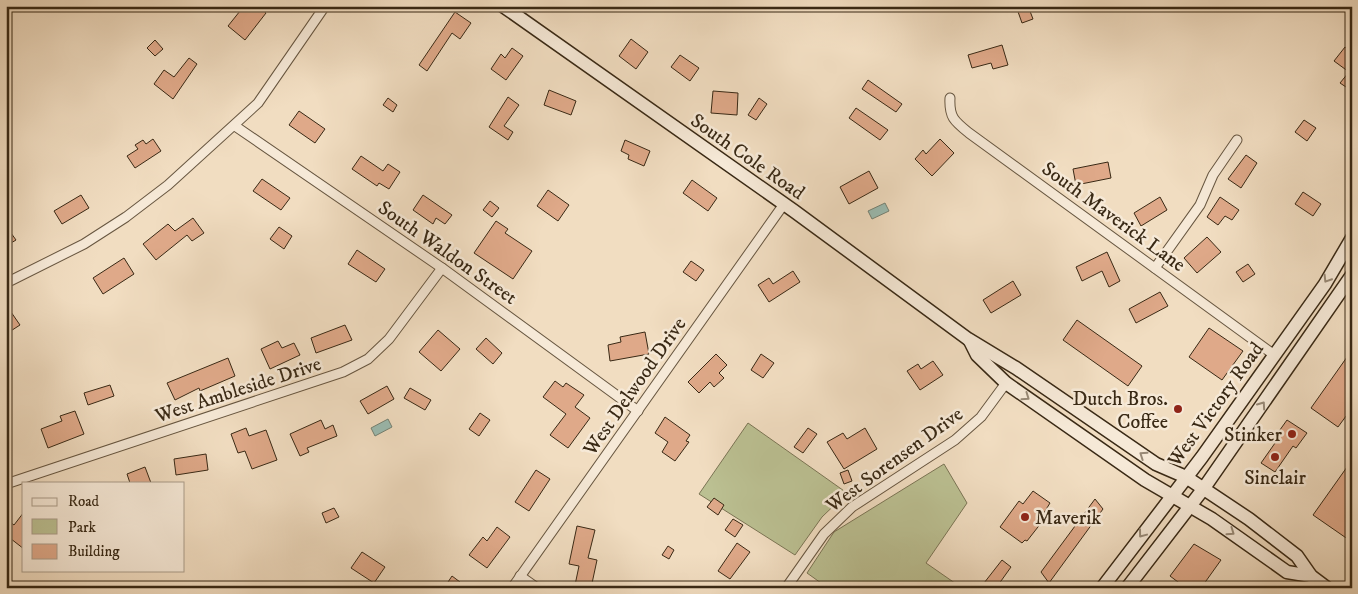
<svg xmlns="http://www.w3.org/2000/svg" width="1358" height="594" font-family="'IM FELL DW Pica',serif">
<style>
.green{fill:#bbc092;stroke:#7a7454}
.water{fill:#9bbcb2;stroke:#748173}
.building{fill:#dfa989;stroke:#392915}
.lines{fill:none;stroke-linecap:round;stroke-linejoin:round}
.minor-casing{stroke:#675640;stroke-width:11}
.secondary-casing{stroke:#392915;stroke-width:15}
.minor{stroke:#f6e9d7;stroke-width:9}
.secondary{stroke:#f6e9d7;stroke-width:12}
.oneway{stroke:#988976}
.poi-dot{fill:#8f2418;stroke:#f6e9d7;stroke-width:2}
.labels{text-anchor:middle;stroke-width:5;stroke-linejoin:round;paint-order:stroke}
.street-label{font-size:20px;fill:#392915;stroke:#f6e9d7}
.poi-label{font-size:20px;fill:#392915;stroke:#f6e9d7;text-anchor:end}
</style>
<rect width="100%" height="100%" fill="#f1ddc1"/>
<filter id="stains"><feTurbulence type="fractalNoise" baseFrequency=".004" numOctaves="4"/><feColorMatrix values="0 0 0 0 .2 0 0 0 0 .09 0 0 0 0 .02 0 0 0 .5 -.17"/></filter>
<radialGradient id="worn" r=".72"><stop offset=".6" stop-color="#630" stop-opacity="0"/><stop offset="1" stop-color="#630" stop-opacity=".3"/></radialGradient>
<g class="green">
<path d="M748,423L847,493L822,517L795,555L699,494Z"/>
<path d="M944,464L967,503L926,563L962,588H828L807,573L834,532Z"/>
</g>
<g class="water">
<path d="M885,203L889,211L872,219L868,211Z"/>
<path d="M388,419L392,427L375,436L371,428Z"/>
</g>
<g class="building">
<path d="M244,6H258L266,13L245,40L228,26Z"/>
<path d="M1016,6H1028L1033,19L1022,23Z"/>
<path d="M455,12L471,23L460,39L452,33L427,71L419,65Z"/>
<path d="M631,39L648,52L636,69L619,56Z"/>
<path d="M155,40L163,49L155,56L147,48Z"/>
<path d="M1002,45L1008,65L993,69L991,63L972,68L968,55Z"/>
<path d="M1345,47L1352,52V91L1340,83L1349,72L1334,61Z"/>
<path d="M512,48L523,56L506,80L491,69L501,54L505,58Z"/>
<path d="M680,55L699,68L690,81L671,67Z"/>
<path d="M189,58L197,64L173,99L154,84L164,70L174,77Z"/>
<path d="M868,80L902,104L896,112L862,89Z"/>
<path d="M549,90L576,101L571,115L544,105Z"/>
<path d="M713,91L738,93L737,115L711,113Z"/>
<path d="M508,97L519,105L504,126L513,132L508,140L489,127Z"/>
<path d="M388,98L397,105L393,112L383,105Z"/>
<path d="M759,98L767,104L756,120L748,115Z"/>
<path d="M856,108L888,130L880,140L849,118Z"/>
<path d="M299,111L325,129L315,143L289,125Z"/>
<path d="M1304,120L1316,128L1307,141L1295,132Z"/>
<path d="M153,139L161,151L135,168L127,156L138,149L135,145L143,140L146,144Z"/>
<path d="M940,139L954,153L932,176L915,159L923,150L926,154Z"/>
<path d="M625,140L650,151L644,166L628,159L629,155L621,151Z"/>
<path d="M1246,155L1257,163L1241,188L1228,179Z"/>
<path d="M361,156L383,171L388,164L400,172L389,189L379,183L377,186L352,169Z"/>
<path d="M1108,162L1111,178L1076,185L1073,169Z"/>
<path d="M869,171L878,188L849,204L840,187Z"/>
<path d="M262,179L290,198L281,210L253,191Z"/>
<path d="M692,180L717,198L708,211L683,193Z"/>
<path d="M548,190L569,205L558,221L537,206Z"/>
<path d="M1303,192L1321,204L1313,216L1295,204Z"/>
<path d="M81,195L89,208L62,224L54,211Z"/>
<path d="M423,195L452,215L445,224L436,218L433,224L413,210Z"/>
<path d="M1160,197L1167,210L1141,226L1134,213Z"/>
<path d="M1220,197L1239,210L1232,220L1225,216L1218,225L1207,217Z"/>
<path d="M490,201L499,208L492,217L483,210Z"/>
<path d="M193,218L204,233L192,241L187,235L156,260L143,244L168,224L175,231Z"/>
<path d="M496,221L508,229L505,233L532,251L513,279L474,253Z"/>
<path d="M6,226L16,240L6,246Z"/>
<path d="M279,227L292,236L284,249L270,239Z"/>
<path d="M1207,237L1221,252L1197,273L1184,258Z"/>
<path d="M357,250L385,269L376,282L348,264Z"/>
<path d="M1107,252L1120,281L1109,287L1102,271L1082,281L1076,267Z"/>
<path d="M124,258L134,274L103,294L93,278Z"/>
<path d="M691,261L704,270L696,281L683,272Z"/>
<path d="M1248,264L1255,274L1243,282L1236,272Z"/>
<path d="M793,271L800,282L769,302L758,285L769,278L773,284Z"/>
<path d="M1013,281L1021,295L991,313L983,300Z"/>
<path d="M1160,292L1168,306L1136,323L1129,309Z"/>
<path d="M11,312L20,325L6,334V316Z"/>
<path d="M1077,320L1142,366L1128,386L1063,340Z"/>
<path d="M345,325L352,340L316,353L311,338Z"/>
<path d="M1209,328L1243,351L1222,380L1189,357Z"/>
<path d="M438,330L460,349L441,371L419,352Z"/>
<path d="M645,332L649,354L610,361L608,345L621,342L620,337Z"/>
<path d="M486,338L502,353L493,364L476,349Z"/>
<path d="M278,341L282,348L294,343L300,355L270,369L261,349Z"/>
<path d="M1352,350V408L1338,427L1311,408Z"/>
<path d="M716,354L727,365L719,373L724,378L714,387L710,382L699,393L688,382Z"/>
<path d="M761,354L774,363L763,378L751,370Z"/>
<path d="M228,358L235,376L200,391L199,388L175,400L167,383Z"/>
<path d="M933,361L943,375L920,390L907,371L918,364L921,369Z"/>
<path d="M555,381L563,387L566,383L584,395L575,407L590,418L568,448L550,435L566,414L543,397Z"/>
<path d="M110,385L114,396L88,405L84,393Z"/>
<path d="M387,386L394,399L368,414L360,401Z"/>
<path d="M410,388L431,400L425,410L404,398Z"/>
<path d="M75,411L84,434L48,448L41,429L62,421L60,416Z"/>
<path d="M480,413L490,420L479,436L469,429Z"/>
<path d="M665,417L690,435L686,441L689,442L675,461L662,452L668,442L655,433Z"/>
<path d="M321,420L325,429L333,425L337,436L307,448L309,452L300,456L290,434Z"/>
<path d="M1287,420L1307,433L1296,448L1293,446L1275,472L1261,463L1280,436L1277,434Z"/>
<path d="M246,428L249,436L266,430L277,460L252,469L245,451L238,453L231,434Z"/>
<path d="M808,428L817,434L803,453L794,447Z"/>
<path d="M865,428L877,449L844,469L827,442L843,433L847,439Z"/>
<path d="M206,454L208,470L176,475L174,459Z"/>
<path d="M1352,460V542L1313,515Z"/>
<path d="M145,467L151,483H130L127,474Z"/>
<path d="M536,470L550,479L529,511L515,502Z"/>
<path d="M848,470L852,481L844,484L840,473Z"/>
<path d="M1033,491L1050,503L1042,516L1045,518L1027,541L1025,540L1022,543L1000,527L1019,501L1023,504Z"/>
<path d="M714,498L724,505L718,515L707,507Z"/>
<path d="M1095,499L1103,509L1049,583L1041,572Z"/>
<path d="M334,508L339,517L326,523L322,513Z"/>
<path d="M24,512V549L6,535V527L10,522L14,525Z"/>
<path d="M733,519L743,525L735,537L725,530Z"/>
<path d="M577,526L595,530L588,558L597,560L591,588L575,585L579,566L569,564Z"/>
<path d="M497,527L510,537L487,568L469,555L483,537L487,541Z"/>
<path d="M737,543L750,552L730,579L718,571Z"/>
<path d="M1194,544L1221,560L1201,588H1186L1170,576Z"/>
<path d="M668,546L674,550L669,559L662,555Z"/>
<path d="M362,552L385,567L374,583L351,568Z"/>
<path d="M1002,560L1011,567L996,588H990L984,583Z"/>
<path d="M452,576L460,582L457,588H444Z"/>
</g>
<g class="lines">
<g class="minor-casing">
<g id="minor">
<path d="M950,98C949,117 954,121 969,133L1273,354"/>
<path d="M235,126L442,268L638,411"/>
<path d="M1155,268L1200,205L1213,175L1237,140"/>
<path d="M6,283L84,244L126,217L168,185L258,103L325,6"/>
<path d="M6,484L343,372L368,359L389,339L442,268"/>
<path d="M520,576L537,588"/>
<path d="M512,588L784,204"/>
<path d="M786,588L824,534L852,507L955,440L981,417L1006,383"/>
</g>
</g>
<g class="secondary-casing">
<g id="secondary">
<path d="M503,6L794,211L968,339L1016,368L1156,464L1186,477L1249,519L1297,556L1311,576L1327,588"/>
<path d="M970,341L977,355L1006,383L1145,480L1212,519L1287,572L1311,576"/>
<path d="M1102,588L1202,457L1325,284L1352,238"/>
<path d="M1127,588L1204,488L1352,275"/>
</g>
</g>
<use href="#minor" class="minor"/>
<use href="#secondary" class="secondary"/>
</g>
<defs><path id="oneway-chevron" d="M-2-3.5L2.5 0L-2 3.5" fill="none" stroke-width="1.6" stroke-linecap="round" stroke-linejoin="round" transform="scale(1.25)"/></defs>
<g class="oneway">
<use href="#oneway-chevron" transform="translate(1327 279) rotate(122)"/>
<use href="#oneway-chevron" transform="translate(1026 397) rotate(35)"/>
<use href="#oneway-chevron" transform="translate(1262 405) rotate(-55)"/>
<use href="#oneway-chevron" transform="translate(1143 455) rotate(-146)"/>
<use href="#oneway-chevron" transform="translate(1231 532) rotate(35)"/>
<use href="#oneway-chevron" transform="translate(1142 534) rotate(127)"/>
</g>
<g class="poi-dot">
<circle cx="1178" cy="409" r="5"/>
<circle cx="1292" cy="434" r="5"/>
<circle cx="1275" cy="457" r="5"/>
<circle cx="1025" cy="517" r="5"/>
</g>
<g class="labels">
<g class="street-label">
<text transform="translate(748 156) rotate(35)" y="7">South Cole Road</text>
<text transform="translate(1114 216) rotate(36)" y="7">South Maverick Lane</text>
<text transform="translate(448 252) rotate(35)" y="7">South Waldon Street</text>
<text transform="translate(634 386) rotate(-55)" y="7">West Delwood Drive</text>
<text transform="translate(238 389) rotate(-18)" y="7">West Ambleside Drive</text>
<text transform="translate(1215 404) rotate(-54)" y="7">West Victory Road</text>
<text transform="translate(894 459) rotate(-36)" y="7">West Sorensen Drive</text>
</g>
<g class="poi-label">
<text x="1168" y="405">Dutch Bros.<tspan x="1168" dy="23">Coffee</tspan></text>
<text x="1282" y="441">Stinker</text>
<text x="1275" y="484" text-anchor="middle">Sinclair</text>
<text x="1035" y="524" text-anchor="start">Maverik</text>
</g>
</g>
<rect width="1358" height="594" fill="none" stroke="#f1ddc1" stroke-width="25"/>
<rect x="8" y="8" width="1343" height="579" fill="none" stroke="#392915" stroke-width="2.5"/>
<rect x="12" y="12" width="1333" height="569" fill="none" stroke="#392915"/>
<rect x="22" y="482" width="162" height="90" fill="#f6e9d7" stroke="#aa9c89"/>
<rect x="32" y="498" width="25" height="8" fill="#f6e9d7" stroke="#aa9c89"/>
<text x="68" y="506" font-size="15" fill="#392915">Road</text>
<rect x="32" y="519" width="25" height="15" fill="#bbc092" stroke="#aa9c89"/>
<text x="68" y="532" font-size="15" fill="#392915">Park</text>
<rect x="32" y="544" width="25" height="15" fill="#dfa989" stroke="#aa9c89"/>
<text x="68" y="556" font-size="15" fill="#392915">Building</text>
<rect width="100%" height="100%" filter="url(#stains)"/>
<rect width="100%" height="100%" fill="url(#worn)"/>
</svg>
